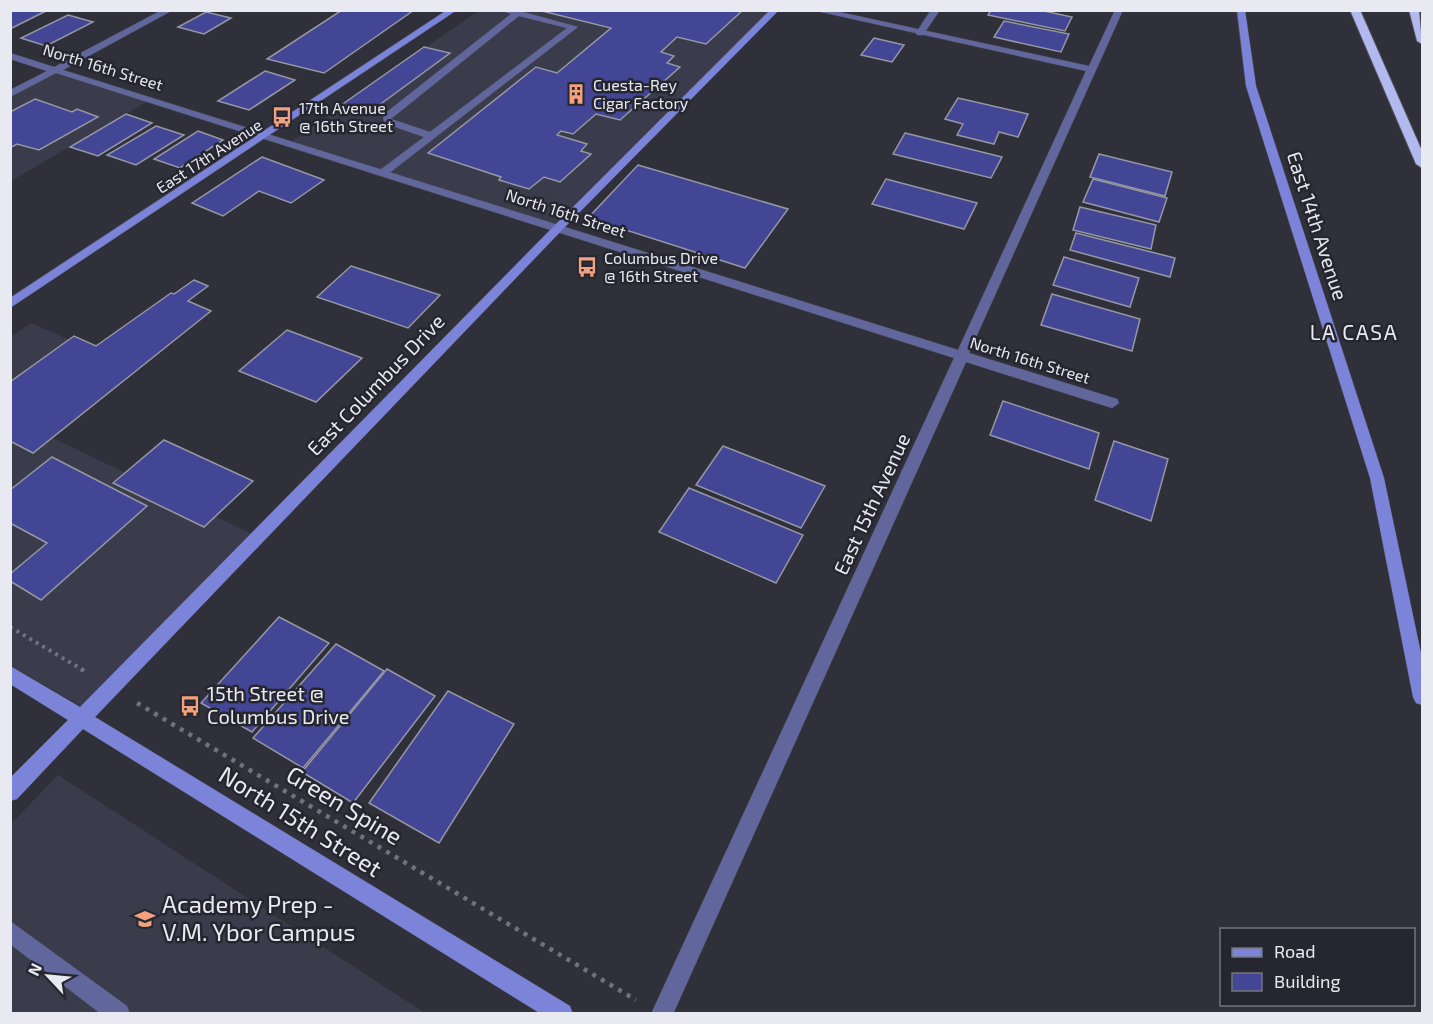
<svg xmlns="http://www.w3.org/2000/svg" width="1433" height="1024" font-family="'Exo 2',sans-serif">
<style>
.built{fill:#3a3c4b}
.building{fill:#434595;stroke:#9597a3;stroke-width:1.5}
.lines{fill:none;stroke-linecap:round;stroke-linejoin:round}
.service-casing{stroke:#4d4e57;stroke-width:1}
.minor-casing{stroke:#4d4e57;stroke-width:1}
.secondary-casing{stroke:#4d4e57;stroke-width:1}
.motorway-casing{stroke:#4d4e57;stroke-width:2}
.path-far1{stroke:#71727b;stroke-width:4;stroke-dasharray:3 4.5;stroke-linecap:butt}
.path{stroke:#71727b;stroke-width:4.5;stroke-dasharray:4 6;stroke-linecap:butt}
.service{fill:#61679d;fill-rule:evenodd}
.minor{fill:#61679d;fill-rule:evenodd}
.secondary{fill:#7c84da;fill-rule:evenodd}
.motorway{fill:#b2b9ee;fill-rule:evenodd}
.labels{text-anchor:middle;stroke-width:5;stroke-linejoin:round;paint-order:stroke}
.far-street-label{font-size:16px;fill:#e9eaf1;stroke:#25262f}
.far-poi-label{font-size:16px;fill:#e9eaf1;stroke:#25262f;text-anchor:start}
.street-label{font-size:20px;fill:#e9eaf1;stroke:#25262f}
.poi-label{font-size:20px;fill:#e9eaf1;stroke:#25262f;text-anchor:start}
.neighbourhood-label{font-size:21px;letter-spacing:1.5px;fill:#e9eaf1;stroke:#25262f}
.near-street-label{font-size:24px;fill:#e9eaf1;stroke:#25262f}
.near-poi-label{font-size:24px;fill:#e9eaf1;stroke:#25262f;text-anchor:start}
</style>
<rect width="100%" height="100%" fill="#2f303a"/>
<g class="built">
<path d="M478,11H770L560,226L292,141Z"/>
<path d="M56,71L148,101L11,181V96Z"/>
<path d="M31,323L137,370L53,438L260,538L90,711L11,666V337Z"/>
<path d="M58,775L425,1013H11L10,825Z"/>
</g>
<g class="building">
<path d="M48,10L10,29V11Z"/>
<path d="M342,10H414L324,73L267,59Z"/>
<path d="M538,10H743L706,44L677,37L661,52L674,56L667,63L680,67L620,120L596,114L573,134L561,131L557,135L587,144L581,151L591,154L560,182L544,177L529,189L499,180L501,177L428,153L536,67L557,73L611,28Z"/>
<path d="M991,10H1039L1072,17L1065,31L988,15Z"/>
<path d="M206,12L231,18L204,34L178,27Z"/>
<path d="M68,15L93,22L46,46L21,38Z"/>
<path d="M1004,21L1069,34L1061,52L994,37Z"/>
<path d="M874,38L904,45L892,62L861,55Z"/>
<path d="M424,47L450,53L367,114L340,106Z"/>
<path d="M265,71L295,80L249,110L218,101Z"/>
<path d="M958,98L1028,114L1018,137L999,132L994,144L957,135L963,124L945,119Z"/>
<path d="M35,99L72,112L77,109L98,117L39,150L17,144L10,148V112Z"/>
<path d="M126,114L152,123L98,156L70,147Z"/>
<path d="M156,126L184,135L136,165L107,155Z"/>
<path d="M198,131L223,140L180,168L154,159Z"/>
<path d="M905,133L1002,157L991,178L893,154Z"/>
<path d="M1099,154L1172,172L1165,196L1090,177Z"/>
<path d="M262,157L324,180L291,203L259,191L223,216L192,203Z"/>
<path d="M638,165L788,209L745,268L588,218Z"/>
<path d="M886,179L977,203L964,229L872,204Z"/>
<path d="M1093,179L1167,198L1159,222L1083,202Z"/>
<path d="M1080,207L1156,225L1151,249L1073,230Z"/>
<path d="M1076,233L1175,258L1170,277L1070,250Z"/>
<path d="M1064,257L1139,278L1130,307L1053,285Z"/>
<path d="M351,266L440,295L408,328L317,297Z"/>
<path d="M194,280L208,286L188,301L211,311L33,453L10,441V382L74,336L96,346L171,293L174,294Z"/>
<path d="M1052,294L1140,319L1132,351L1041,325Z"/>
<path d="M287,330L362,358L316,402L239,371Z"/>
<path d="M1003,401L1099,433L1089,469L990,435Z"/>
<path d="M164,440L253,481L204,527L113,483Z"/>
<path d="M1114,441L1168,459L1151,521L1095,500Z"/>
<path d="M723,446L825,486L801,528L696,485Z"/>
<path d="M52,457L147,506L41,600L10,581V574L47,543L10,523V490Z"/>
<path d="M689,488L803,535L776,583L659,532Z"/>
<path d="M279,617L329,643L252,732L201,703Z"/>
<path d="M336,644L384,671L303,768L253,738Z"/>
<path d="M387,669L435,696L353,803L302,772Z"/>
<path d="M448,691L514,724L439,843L369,803Z"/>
</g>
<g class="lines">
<g class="service-casing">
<g id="service">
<path d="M499,10H516L578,27L388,174H380V170L424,137L384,123L383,115L511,14ZM519,16L567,28L430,132L391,119Z"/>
<path d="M931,10H940L923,35H917L916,33Z"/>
<path d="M10,921L127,1006L130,1014H101L10,944Z"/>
</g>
</g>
<g class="minor-casing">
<path id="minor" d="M162,10H173L63,70L958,350L1086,71L812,10H830L1089,66L1115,10H1123L969,353L1117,399L1119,403L1112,408L966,362L673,1014H651L954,358L56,73L10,97V90L47,71L10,59V53L54,67Z"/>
</g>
<g class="secondary-casing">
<g id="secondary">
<path d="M447,10H457L10,308V298Z"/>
<path d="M770,10H779L562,230L95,717L570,1006L573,1014H541L83,729L17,799L10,801V778L68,720L10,684V666L80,707L554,226Z"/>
<path d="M1237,10H1245L1256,86L1384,478L1422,658V705L1416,703L1413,697L1370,478L1246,86Z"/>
</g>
</g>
<g class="motorway-casing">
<g id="motorway">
<path d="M1350,10H1360L1422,151V168L1416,164Z"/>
<path d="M1409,10H1419L1422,44L1417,41Z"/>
</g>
</g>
<path class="path-far1" d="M10,627L83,670"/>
<g class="path">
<path d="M81,669L84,671"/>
<path d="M137,703L636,1000"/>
</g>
<use href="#service" class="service"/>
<use href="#minor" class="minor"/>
<use href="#secondary" class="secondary"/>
<use href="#motorway" class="motorway"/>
</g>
<defs>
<g id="building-bare" transform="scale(1.62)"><path d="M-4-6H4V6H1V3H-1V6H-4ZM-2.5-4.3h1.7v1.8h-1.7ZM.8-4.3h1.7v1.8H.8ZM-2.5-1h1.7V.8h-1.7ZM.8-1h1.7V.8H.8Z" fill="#f1a17d" stroke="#25262f" stroke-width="2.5" paint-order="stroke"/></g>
<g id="bus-bare" transform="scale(1.62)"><path d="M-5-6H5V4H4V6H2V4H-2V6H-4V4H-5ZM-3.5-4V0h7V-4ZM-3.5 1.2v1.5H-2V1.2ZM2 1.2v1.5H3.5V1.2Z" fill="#f1a17d" stroke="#25262f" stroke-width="2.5" paint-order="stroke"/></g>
<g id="school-bare" transform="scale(1.62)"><path d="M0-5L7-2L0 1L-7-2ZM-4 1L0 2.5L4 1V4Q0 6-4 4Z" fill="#f1a17d" stroke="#25262f" stroke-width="2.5" paint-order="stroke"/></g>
</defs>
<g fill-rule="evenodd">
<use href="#building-bare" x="576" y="94"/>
<use href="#bus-bare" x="282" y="117"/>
<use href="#bus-bare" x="587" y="267"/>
<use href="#bus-bare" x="190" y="706"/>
<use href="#school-bare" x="145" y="919"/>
</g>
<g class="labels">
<g class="far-street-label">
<text transform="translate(103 67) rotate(17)" y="6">North 16th Street</text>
<text transform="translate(209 156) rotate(-33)" y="6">East 17th Avenue</text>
<text transform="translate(566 213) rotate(18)" y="6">North 16th Street</text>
<text transform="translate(1030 360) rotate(17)" y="6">North 16th Street</text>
</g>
<g class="far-poi-label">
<text x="593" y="91">Cuesta-Rey<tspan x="593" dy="18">Cigar Factory</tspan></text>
<text x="299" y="114">17th Avenue<tspan x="299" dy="18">@ 16th Street</tspan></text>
<text x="604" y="264">Columbus Drive<tspan x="604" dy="18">@ 16th Street</tspan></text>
</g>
<g class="street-label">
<text transform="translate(1317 226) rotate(72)" y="7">East 14th Avenue</text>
<text transform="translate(376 385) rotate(-46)" y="7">East Columbus Drive</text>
<text transform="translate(872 504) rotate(-65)" y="7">East 15th Avenue</text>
</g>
<g class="poi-label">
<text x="207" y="701">15th Street @<tspan x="207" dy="23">Columbus Drive</tspan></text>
</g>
<g class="neighbourhood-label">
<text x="1354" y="340">LA CASA</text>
</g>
<g class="near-street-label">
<text transform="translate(344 806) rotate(31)" y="8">Green Spine</text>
<text transform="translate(300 822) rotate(32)" y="8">North 15th Street</text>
</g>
<g class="near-poi-label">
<text x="162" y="913">Academy Prep -<tspan x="162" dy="28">V.M. Ybor Campus</tspan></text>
</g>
</g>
<rect width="1433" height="1024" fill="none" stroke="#e9eaf1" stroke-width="24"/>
<rect x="1220" y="928" width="195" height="78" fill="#25262f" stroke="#73747d" stroke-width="1.5"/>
<rect x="1232" y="948" width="30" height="9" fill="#7c84da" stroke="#73747d" stroke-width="1.5"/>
<text x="1274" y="958" font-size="18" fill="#e9eaf1">Road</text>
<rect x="1232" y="973" width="30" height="18" fill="#434595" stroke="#73747d" stroke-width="1.5"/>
<text x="1274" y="988" font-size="18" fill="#e9eaf1">Building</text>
<g transform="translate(48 976) rotate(296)" stroke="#25262f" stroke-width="4.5" paint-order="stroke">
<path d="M0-4.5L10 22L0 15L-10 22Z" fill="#e9eaf1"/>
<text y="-9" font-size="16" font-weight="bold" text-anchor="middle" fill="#e9eaf1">N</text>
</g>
</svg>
